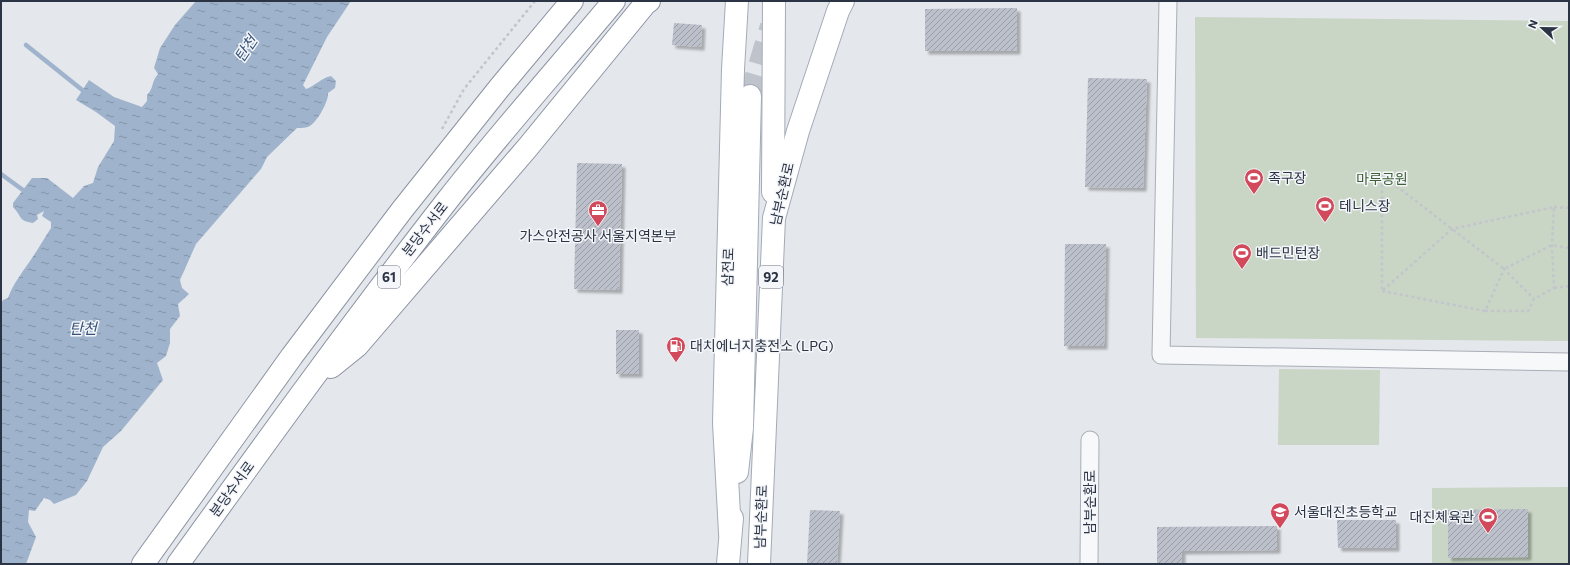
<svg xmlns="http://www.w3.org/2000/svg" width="1570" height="565" font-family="Commissioner,'Noto Sans KR',sans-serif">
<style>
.green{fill:#c9d6c5}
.water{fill:url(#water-ripples)}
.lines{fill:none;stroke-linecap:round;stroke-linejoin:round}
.stream{stroke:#9fb4cc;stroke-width:4.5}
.building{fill:url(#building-hatch);filter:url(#shadow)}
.major-tunnel{stroke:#bfc3cb;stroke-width:22;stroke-dasharray:22 11;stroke-linecap:butt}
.minor-casing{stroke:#a9aeb7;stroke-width:19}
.major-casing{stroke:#a3abb8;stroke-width:24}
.highway-casing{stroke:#8b94a3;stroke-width:24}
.path{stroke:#c2c5cb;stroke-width:2.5;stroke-dasharray:3 3;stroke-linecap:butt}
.minor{stroke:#f7f8fa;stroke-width:17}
.major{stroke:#fff;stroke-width:22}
.highway{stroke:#fff;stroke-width:22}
.labels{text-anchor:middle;stroke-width:3;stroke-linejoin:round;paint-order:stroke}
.shield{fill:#f4f6f9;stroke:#676e7b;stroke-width:1}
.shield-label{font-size:13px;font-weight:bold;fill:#2b3445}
.poi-label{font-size:14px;fill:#2b3445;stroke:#f4f6f9;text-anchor:start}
.park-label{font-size:14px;fill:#3f6138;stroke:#f4f6f9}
.street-label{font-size:14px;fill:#2b3445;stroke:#f4f6f9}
.water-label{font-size:15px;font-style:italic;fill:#34527a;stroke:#f4f6f9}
</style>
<defs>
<pattern id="water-ripples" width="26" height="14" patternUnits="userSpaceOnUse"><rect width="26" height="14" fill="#9fb4cc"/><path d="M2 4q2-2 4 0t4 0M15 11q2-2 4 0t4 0" fill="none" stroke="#8293a7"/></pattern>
<pattern id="building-hatch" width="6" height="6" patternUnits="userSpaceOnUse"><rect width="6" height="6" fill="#bbc0ca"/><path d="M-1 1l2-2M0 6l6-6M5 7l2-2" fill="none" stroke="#989da6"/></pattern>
<filter id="shadow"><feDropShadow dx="3.5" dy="3.5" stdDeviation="1" flood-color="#0004"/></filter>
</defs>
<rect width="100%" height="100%" fill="#e4e7ec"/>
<g class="green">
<path d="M1195,17L1569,21V341L1196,338Z"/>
<path d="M1279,369L1380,370L1379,445H1278Z"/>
<path d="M1569,487V564H1432V488Z"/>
</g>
<path class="water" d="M196,1H351L327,37L303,85L306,89C315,86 321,78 331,76L336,81L335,88L328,93C329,101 317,122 310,126C306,128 302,128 297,128L267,157L261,169L196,244L180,280L182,288L189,294L178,304L180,316L170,329V343L166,356L157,363L163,380L121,431L103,447L87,481L76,495L54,504L50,500L44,498L35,511L29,510L28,522L36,537L26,564H1V304L3,300L8,298C13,283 25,269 34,255C40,246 45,237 51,228V222L42,216L44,211L37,215L38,219L33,223C18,221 22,216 13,207V203L32,178H47L73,198L84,186L93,183L98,167L114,141L115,126L96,112L76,100L89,80L114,97L142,107L147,101V95C154,88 151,82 158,74L154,68L160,48L175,25Z"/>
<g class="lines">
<g class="stream">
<path d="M26,45L86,93"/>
<path d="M1,174L27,193"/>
</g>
</g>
<g class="building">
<path d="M1017,8V51H925V9Z"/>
<path d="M674,23L702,25L701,47L672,45Z"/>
<path d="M1088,78L1147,79L1143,188L1085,187Z"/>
<path d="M577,163L622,164L619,290L574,289Z"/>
<path d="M1065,244H1106L1104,346H1064Z"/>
<rect x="616" y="330" width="23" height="44"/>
<path d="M1528,509V557L1448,558V510Z"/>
<path d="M810,510L840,511L837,564H807Z"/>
<path d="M1337,520H1396V548H1338Z"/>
<path d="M1277,526V550L1182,551V564H1157V527Z"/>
</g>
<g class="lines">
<path class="major-tunnel" d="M750,96L771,26"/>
<g class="minor-casing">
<g id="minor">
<path d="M1168,1L1161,355L1569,362"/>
<path d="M1089,564L1090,440"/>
</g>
</g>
<g class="major-casing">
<g id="major">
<path d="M773,192L774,1"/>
<path d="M737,472L742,428L750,96"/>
<path d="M730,533L724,423L733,69L737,1"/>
<path d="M728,564L732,518"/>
<path d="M759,564L774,218L798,131L838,11L843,1"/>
</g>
</g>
<g class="highway-casing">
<g id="highway">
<path d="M331,367L357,346L528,147L645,4L649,1"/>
<path d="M143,564L292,356L402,210L500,87L572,1"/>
<path d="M178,564C266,442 354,320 446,202C500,133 558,68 614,1"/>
</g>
</g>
<g class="path">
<path d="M442,129L464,89L535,1"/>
<path d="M1554,207L1569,208"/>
<path d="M1554,288L1569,286"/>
<path d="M1382,291L1485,311L1504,269L1534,299"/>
<path d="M1485,311H1528L1534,299L1554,288L1552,245L1554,207L1452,229L1382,291V175L1504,269L1552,245L1569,248"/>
</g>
<use href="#minor" class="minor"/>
<use href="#major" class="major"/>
<use href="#highway" class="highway"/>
</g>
<defs>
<g id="stadium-pin" transform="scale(1)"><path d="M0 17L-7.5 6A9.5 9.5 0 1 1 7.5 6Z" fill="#d1495b" stroke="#f4f6f9"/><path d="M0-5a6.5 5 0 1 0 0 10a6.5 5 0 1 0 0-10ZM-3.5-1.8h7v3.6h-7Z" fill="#fff"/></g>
<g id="office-pin" transform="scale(1)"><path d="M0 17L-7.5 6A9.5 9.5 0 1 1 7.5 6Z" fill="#d1495b" stroke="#f4f6f9"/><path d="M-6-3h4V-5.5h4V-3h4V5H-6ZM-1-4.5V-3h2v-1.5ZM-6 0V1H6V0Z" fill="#fff"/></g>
<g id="fuel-pin" transform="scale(1)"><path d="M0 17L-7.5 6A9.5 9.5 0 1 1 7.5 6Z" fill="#d1495b" stroke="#f4f6f9"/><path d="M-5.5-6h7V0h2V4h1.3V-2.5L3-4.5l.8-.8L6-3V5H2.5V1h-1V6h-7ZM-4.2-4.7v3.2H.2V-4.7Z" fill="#fff"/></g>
<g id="school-pin" transform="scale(1)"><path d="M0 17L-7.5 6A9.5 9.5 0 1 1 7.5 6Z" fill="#d1495b" stroke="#f4f6f9"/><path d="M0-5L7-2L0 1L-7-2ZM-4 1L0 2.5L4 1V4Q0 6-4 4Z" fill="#fff"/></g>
</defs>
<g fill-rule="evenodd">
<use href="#stadium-pin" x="1254" y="178"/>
<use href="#stadium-pin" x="1325" y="206"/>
<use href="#office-pin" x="598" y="210"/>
<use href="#stadium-pin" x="1242" y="253"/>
<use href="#fuel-pin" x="676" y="346"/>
<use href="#school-pin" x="1280" y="512"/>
<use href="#stadium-pin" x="1488" y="517"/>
</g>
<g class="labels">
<g class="shield">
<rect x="378" y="266" width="22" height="22" rx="3"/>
<rect x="759" y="266" width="24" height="22" rx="3"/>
</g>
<g class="shield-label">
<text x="389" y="282">61</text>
<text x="771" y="282">92</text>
</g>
<g class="poi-label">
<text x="1268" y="183">족구장</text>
<text x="1339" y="211">테니스장</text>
<text x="598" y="241" text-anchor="middle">가스안전공사 서울지역본부</text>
<text x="1256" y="258">배드민턴장</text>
<text x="690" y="351">대치에너지충전소 (LPG)</text>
<text x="1294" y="517">서울대진초등학교</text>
<text x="1474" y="522" text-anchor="end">대진체육관</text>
</g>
<g class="park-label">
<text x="1382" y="184">마루공원</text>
</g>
<g class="street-label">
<text transform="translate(782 194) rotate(-77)" y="5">남부순환로</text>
<text transform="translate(425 229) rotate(-52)" y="5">분당수서로</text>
<text transform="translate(728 267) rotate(-88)" y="5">삼전로</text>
<text transform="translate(232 489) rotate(-54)" y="5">분당수서로</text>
<text transform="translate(1090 502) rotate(-90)" y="5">남부순환로</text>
<text transform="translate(761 517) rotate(-88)" y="5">남부순환로</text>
</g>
<g class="water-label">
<text transform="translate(246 49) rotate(-56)" y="5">탄천</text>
<text x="83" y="334">탄천</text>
</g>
</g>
<rect width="1570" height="565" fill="none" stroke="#2b3445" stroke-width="4"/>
<g transform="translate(1542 28) rotate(292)" stroke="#f4f6f9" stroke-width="3" paint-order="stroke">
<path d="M0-3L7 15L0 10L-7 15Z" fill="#2b3445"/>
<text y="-6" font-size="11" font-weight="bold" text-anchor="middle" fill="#2b3445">N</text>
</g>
</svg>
